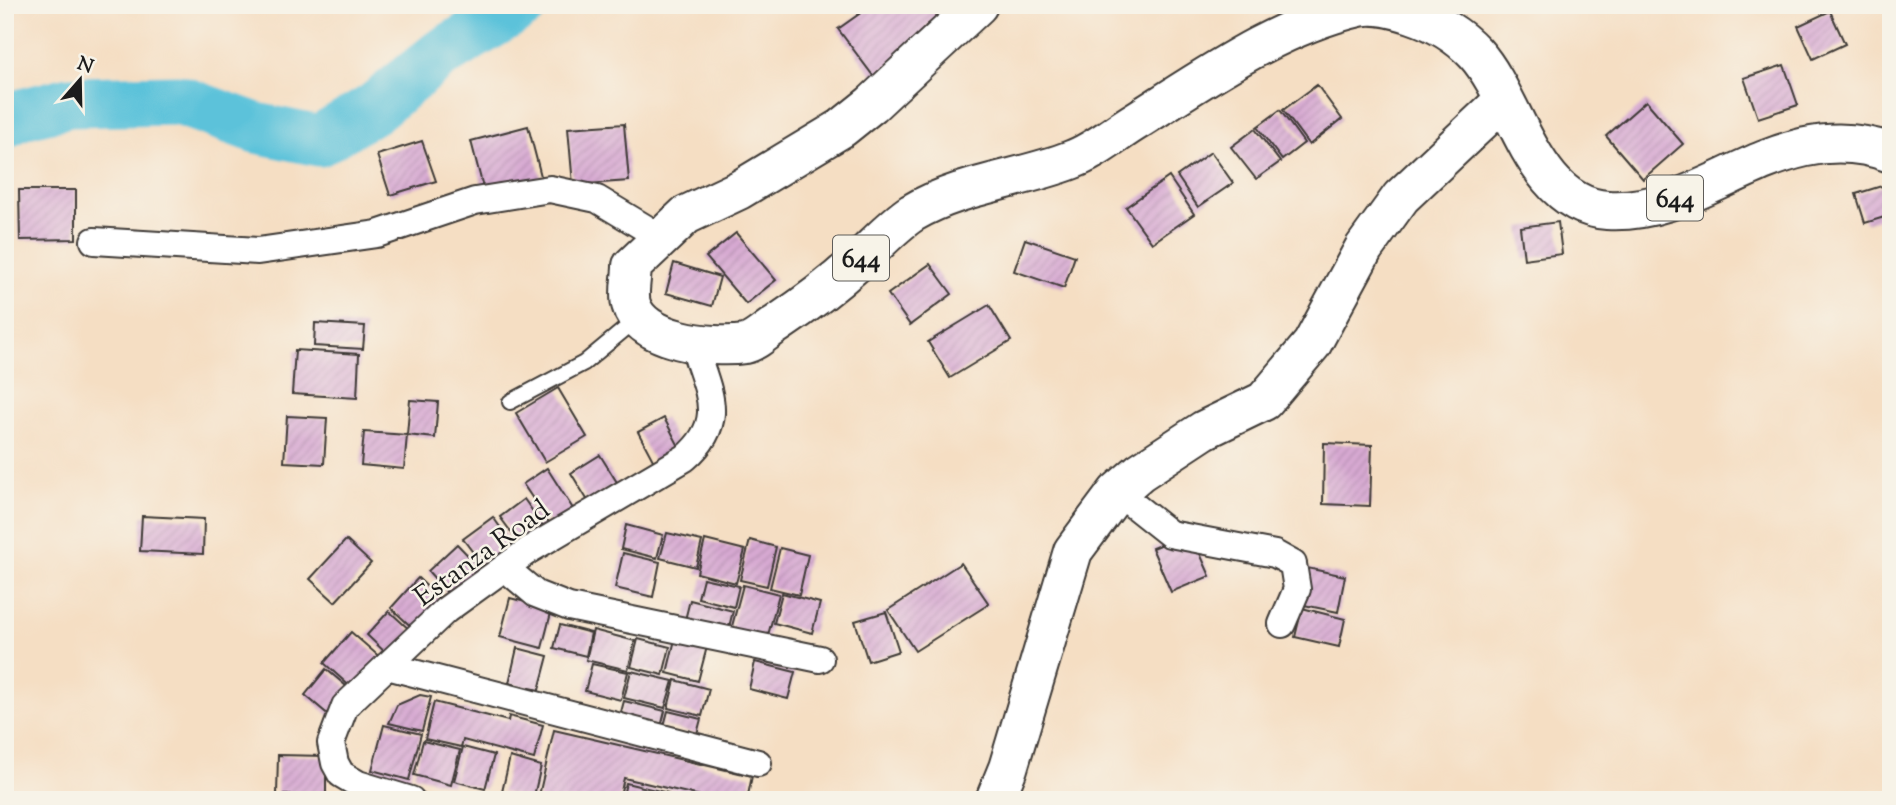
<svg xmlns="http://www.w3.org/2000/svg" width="1896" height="805" font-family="'Sorts Mill Goudy',serif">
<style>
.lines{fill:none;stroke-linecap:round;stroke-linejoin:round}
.river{stroke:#5cc2da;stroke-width:51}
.building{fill:url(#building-hatch)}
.lane-casing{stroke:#3d3935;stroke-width:18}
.street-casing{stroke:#3d3935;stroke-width:30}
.secondary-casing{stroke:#3d3935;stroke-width:42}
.primary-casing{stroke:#3d3935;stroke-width:42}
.lane{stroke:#fff;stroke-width:14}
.street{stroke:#fff;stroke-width:26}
.secondary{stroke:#fff;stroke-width:38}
.primary{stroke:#fff;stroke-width:38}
.labels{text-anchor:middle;stroke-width:5;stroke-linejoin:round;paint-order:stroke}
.shield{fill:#f7f3e8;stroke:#5e5c59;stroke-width:2}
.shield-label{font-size:26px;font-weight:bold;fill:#1c1c1c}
.street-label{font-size:28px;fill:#1c1c1c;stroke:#f7f3e8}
</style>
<defs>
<pattern id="building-hatch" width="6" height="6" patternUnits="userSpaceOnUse" patternTransform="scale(1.75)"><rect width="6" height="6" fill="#d7a9d2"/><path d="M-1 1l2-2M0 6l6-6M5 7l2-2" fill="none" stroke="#b891b4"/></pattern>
</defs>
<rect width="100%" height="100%" fill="#f7f3e8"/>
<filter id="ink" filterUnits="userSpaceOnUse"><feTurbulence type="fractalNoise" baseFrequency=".0143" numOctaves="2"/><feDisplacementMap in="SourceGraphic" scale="14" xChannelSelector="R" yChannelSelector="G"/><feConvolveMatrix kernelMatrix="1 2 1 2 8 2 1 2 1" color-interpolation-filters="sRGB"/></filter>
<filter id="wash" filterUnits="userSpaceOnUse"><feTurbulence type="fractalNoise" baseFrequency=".00686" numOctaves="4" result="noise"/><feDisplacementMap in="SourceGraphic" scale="28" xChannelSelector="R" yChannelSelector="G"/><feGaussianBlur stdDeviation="1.57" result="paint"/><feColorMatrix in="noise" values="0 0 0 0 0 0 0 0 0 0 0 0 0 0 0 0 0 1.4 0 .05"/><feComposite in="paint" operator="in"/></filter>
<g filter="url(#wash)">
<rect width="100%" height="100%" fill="#f5dec3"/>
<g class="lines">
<path class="river" d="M5,123L22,114L69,102L178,100L256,128L319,141L373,109L441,54L522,5"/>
</g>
<g id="blocks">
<g class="building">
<path d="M872,5H953L926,26L931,32L874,77L838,29Z"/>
<path d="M1830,11L1845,44L1813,59L1798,26Z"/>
<path d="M1784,65L1798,105L1758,118L1744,78Z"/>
<path d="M1317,85L1342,119L1309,145L1283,110Z"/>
<path d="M1646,101L1683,144L1643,179L1606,136Z"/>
<path d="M1280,110L1304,143L1282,160L1257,127Z"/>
<path d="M624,124L629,181L573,185L568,128Z"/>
<path d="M528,126L542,180L485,195L471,141Z"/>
<path d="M1255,129L1280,162L1256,179L1231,147Z"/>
<path d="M422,141L436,181L390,195L377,155Z"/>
<path d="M1211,152L1233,183L1198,207L1177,176Z"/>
<path d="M1169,177L1194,214L1152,243L1126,207Z"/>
<path d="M1891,183V215L1865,223L1856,194Z"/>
<path d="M19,190H76V239L20,240Z"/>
<path d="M1558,222L1562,254L1524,259L1520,227Z"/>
<path d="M736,233L776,280L746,304L706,257Z"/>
<path d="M1025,239L1075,256L1064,288L1014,271Z"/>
<path d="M674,263L720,277L712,306L666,293Z"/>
<path d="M930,264L952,294L910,325L888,294Z"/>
<path d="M989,305L1011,341L950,378L928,342Z"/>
<path d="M315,323L365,326L363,349L314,346Z"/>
<path d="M295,350L359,354L357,398L292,394Z"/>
<path d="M558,388L587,437L545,462L516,413Z"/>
<path d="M410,400L438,402L435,438L407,435Z"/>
<path d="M287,416L327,418L324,464L284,462Z"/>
<path d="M664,418L682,452L656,466L638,432Z"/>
<path d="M364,432L407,435L404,469L361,465Z"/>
<path d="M1324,443L1372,445L1370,506L1323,504Z"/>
<path d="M600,455L618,484L588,501L571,473Z"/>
<path d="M547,468L575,512L552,527L523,484Z"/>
<path d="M524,499L547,531L523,548L500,517Z"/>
<path d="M142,516L204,519L203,554L140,551Z"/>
<path d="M493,517L516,550L487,571L463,539Z"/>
<path d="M626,525L663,535L657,558L621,549Z"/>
<path d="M667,533L702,541L696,567L660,558Z"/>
<path d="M346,540L371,563L335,602L310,579Z"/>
<path d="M705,540L745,550L736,583L697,573Z"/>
<path d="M750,540L776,547L767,586L740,580Z"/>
<path d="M1172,540L1198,549L1210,576L1171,592L1152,548Z"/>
<path d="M457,544L483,571L453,599L428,571Z"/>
<path d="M780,548L808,555L799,595L770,588Z"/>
<path d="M623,553L660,562L653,597L615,588Z"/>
<path d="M961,563L989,604L915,651L888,610Z"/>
<path d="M1307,568L1345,576L1338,612L1299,604Z"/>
<path d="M418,578L444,603L417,632L391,608Z"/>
<path d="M703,578L739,586L734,607L698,598Z"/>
<path d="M743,585L779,594L767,639L731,630Z"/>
<path d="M782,593L820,603L812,633L774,623Z"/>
<path d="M510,598L552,609L542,648L500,637Z"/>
<path d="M690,600L733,611L726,639L683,628Z"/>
<path d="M1302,608L1345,619L1339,647L1295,637Z"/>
<path d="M389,611L412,632L390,657L367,635Z"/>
<path d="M886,612L899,651L868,661L855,621Z"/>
<path d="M560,625L591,633L586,656L554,648Z"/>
<path d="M593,630L635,641L628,670L586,660Z"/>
<path d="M677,631L709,639L698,681L667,673Z"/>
<path d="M351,632L382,659L354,690L324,663Z"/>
<path d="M638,639L670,647L663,675L631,667Z"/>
<path d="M517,648L548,656L539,690L509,683Z"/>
<path d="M755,662L795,672L788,699L749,689Z"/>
<path d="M592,664L628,672L621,700L585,691Z"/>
<path d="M326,669L352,691L331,717L305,695Z"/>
<path d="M631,671L673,681L665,708L624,698Z"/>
<path d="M675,680L709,689L702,716L668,708Z"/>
<path d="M420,695L431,697L422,731L389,723L397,705Z"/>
<path d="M624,701L665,711L661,727L620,716Z"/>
<path d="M434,702L508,721L509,716L543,725L534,759L463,740L461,747L425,739Z"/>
<path d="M668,711L701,719L697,734L664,726Z"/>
<path d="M384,725L421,734L409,780L372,770Z"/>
<path d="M554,730L752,776L747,800H717L624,778L619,800H538Z"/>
<path d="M423,741L460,750L451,785L414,775Z"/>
<path d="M463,747L494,755L485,789L454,781Z"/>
<path d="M278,755L326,756V795H277Z"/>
<path d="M510,757L541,766L533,800L502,792Z"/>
<path d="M626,783L668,793L667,800H622Z"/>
</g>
</g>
</g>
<g filter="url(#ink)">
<use href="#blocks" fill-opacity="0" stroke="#3d3935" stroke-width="2"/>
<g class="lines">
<g class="lane-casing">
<path id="lane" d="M510,402L584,363L637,319"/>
</g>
<g class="street-casing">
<g id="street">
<path d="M94,241L258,251L377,234L475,201L550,189L597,199L660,237"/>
<path d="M1117,492L1170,534L1275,554L1293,564L1297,589L1282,624"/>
<path d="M505,568L536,594L569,607L820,659"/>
<path d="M387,666L758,763"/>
<path d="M411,800L358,784L341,774L335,763L331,743L345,706L446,610L529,550L685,458C729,420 707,391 693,343"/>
</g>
</g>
<g class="secondary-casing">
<path id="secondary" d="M995,800L1008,768L1073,551L1117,492L1140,472L1204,430L1264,401L1312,344L1364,248L1401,197L1503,101"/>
</g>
<g class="primary-casing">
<path id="primary" d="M978,5L872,104L842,128L739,190L686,215L632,266C632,277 628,293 631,304C641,341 712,349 745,344C755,342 767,330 777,324C804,306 831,286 855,264C873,248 892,226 912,213C961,184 1019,180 1071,160C1094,152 1116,133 1136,121C1206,77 1277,26 1359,7C1376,3 1396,9 1412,14C1436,22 1457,34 1475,53C1517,99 1532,205 1607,210C1707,216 1781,112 1891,153"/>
</g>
<use href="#lane" class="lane"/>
<use href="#street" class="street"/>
<use href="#secondary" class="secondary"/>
<use href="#primary" class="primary"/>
</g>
</g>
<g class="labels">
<g class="shield">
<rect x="1647" y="175.5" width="56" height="45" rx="5"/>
<rect x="833" y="235.5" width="56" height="45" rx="5"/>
</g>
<g class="shield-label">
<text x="1675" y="207">644</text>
<text x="861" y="267">644</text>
</g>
<g class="street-label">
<text transform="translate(481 552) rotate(-36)" y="10">Estanza Road</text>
</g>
</g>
<rect width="1896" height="805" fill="none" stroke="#f7f3e8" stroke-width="28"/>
<g transform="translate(80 80) rotate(20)" stroke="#f7f3e8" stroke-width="5" paint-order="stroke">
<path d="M0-5L12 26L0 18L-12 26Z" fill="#1c1c1c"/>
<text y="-10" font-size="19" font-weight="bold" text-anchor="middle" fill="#1c1c1c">N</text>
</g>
</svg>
